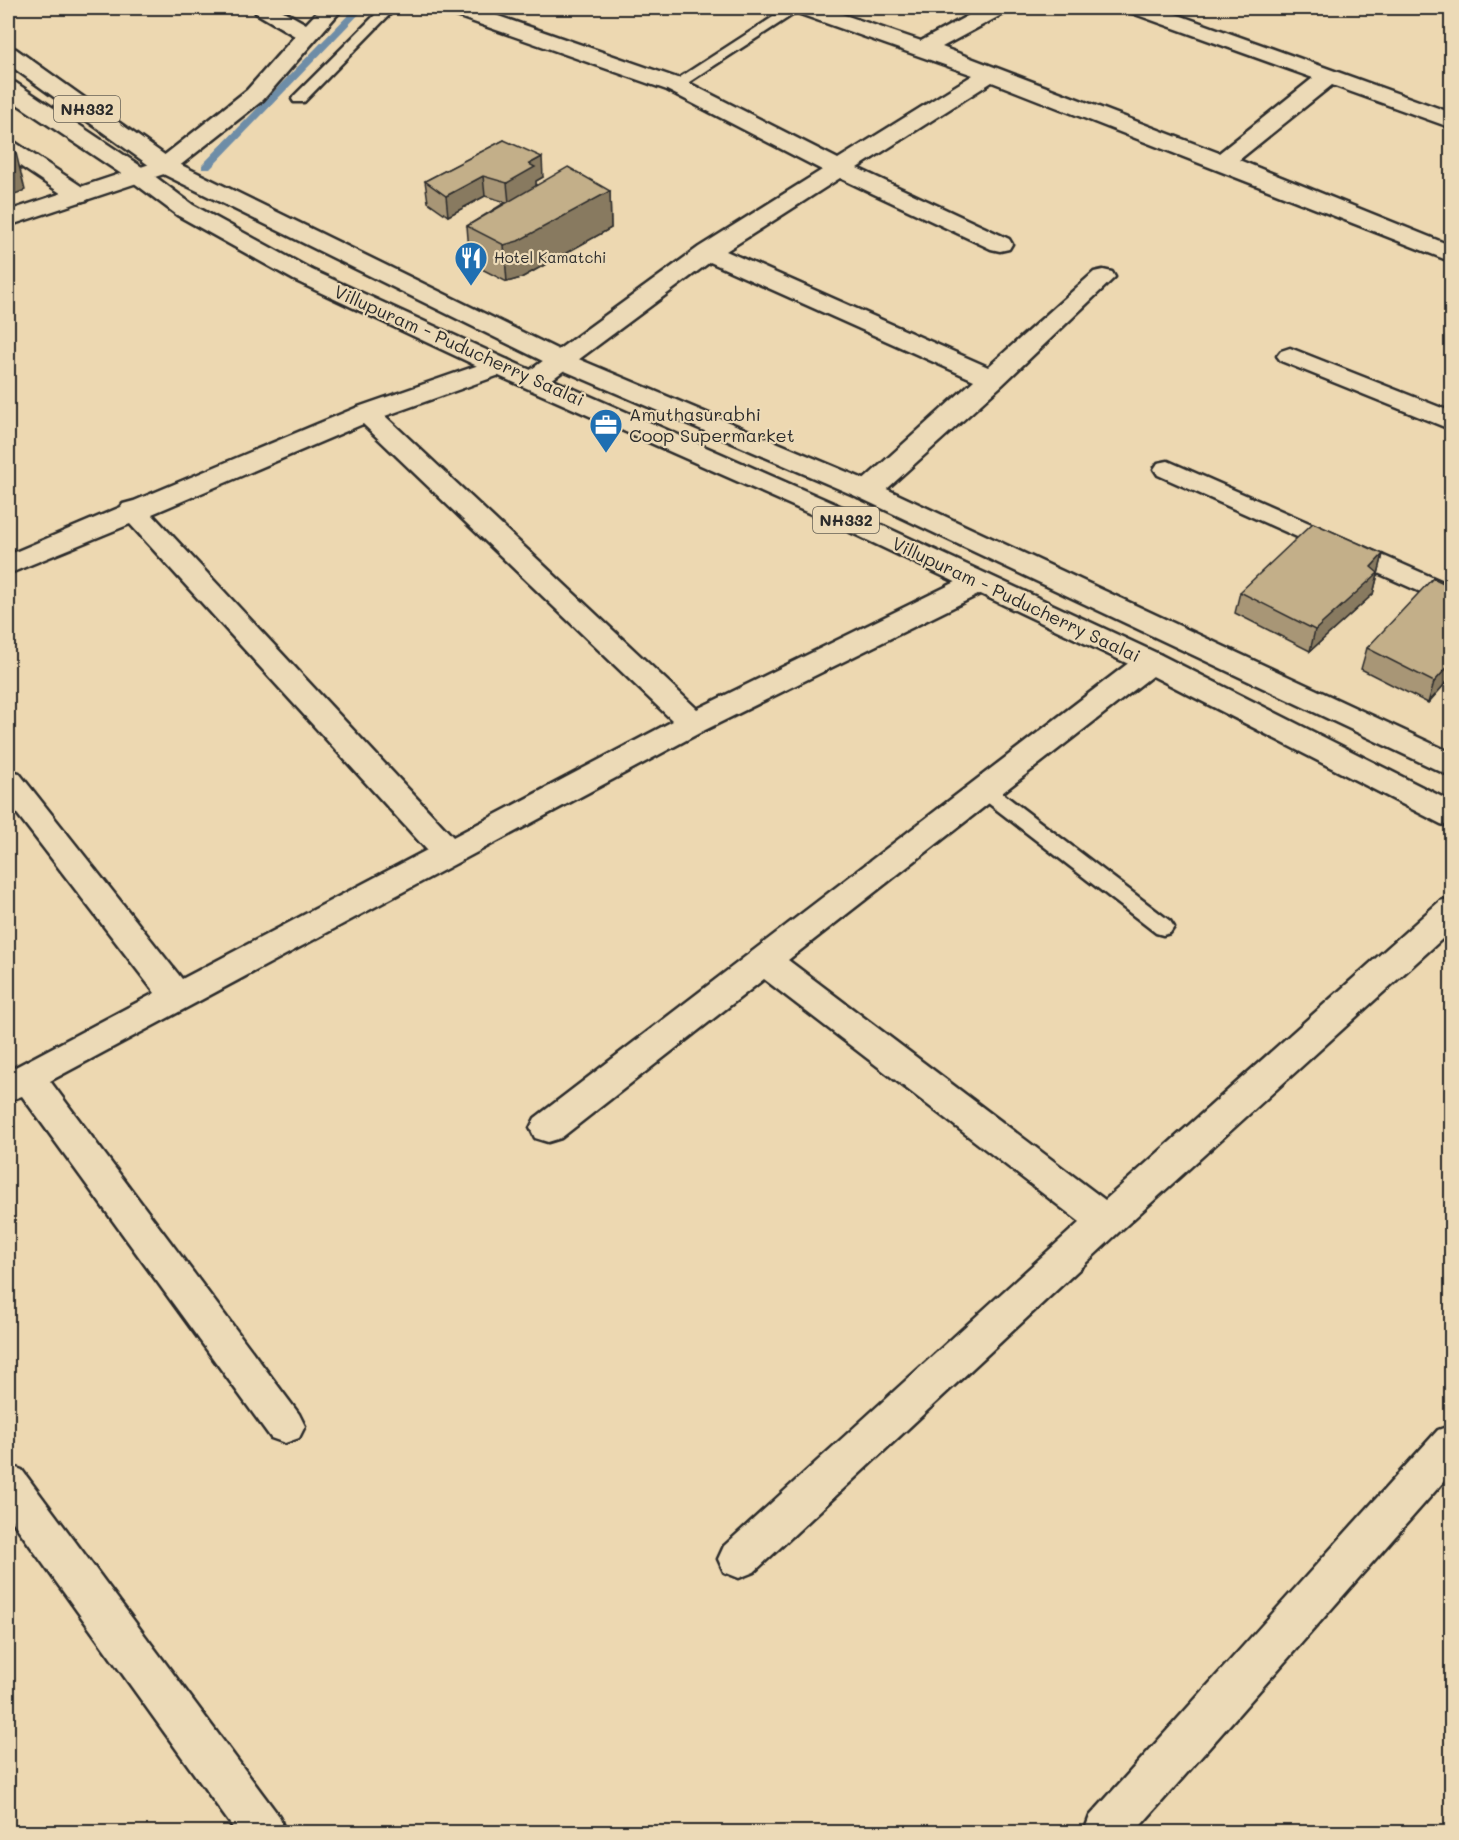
<svg xmlns="http://www.w3.org/2000/svg" width="1459" height="1840" font-family="Mali,sans-serif">
<style>
.lines{fill:none;stroke-linecap:round;stroke-linejoin:round}
.stream{fill:#6e8da7;fill-rule:evenodd}
.lane-casing{stroke:#2b2b2b;stroke-width:5}
.street-casing{stroke:#2b2b2b;stroke-width:5}
.secondary-casing{stroke:#2b2b2b;stroke-width:5}
.highway-casing{stroke:#2b2b2b;stroke-width:5}
.lane{fill:#ecdab7;fill-rule:evenodd}
.street{fill:#ecdab7;fill-rule:evenodd}
.secondary{fill:#ecdab7;fill-rule:evenodd}
.highway{fill:#ecdab7;fill-rule:evenodd}
.wall{fill:#a89676;stroke:#2b2b2b;stroke-width:1.5}
.shaded-wall{fill:#887a60;stroke:#2b2b2b;stroke-width:1.5}
.building{fill:#c3af89;stroke:#2b2b2b;stroke-width:1.5}
.labels{text-anchor:middle;stroke-width:4.5;stroke-linejoin:round;paint-order:stroke}
.far-poi-label{font-size:15px;fill:#2b2b2b;stroke:#ecdab7;text-anchor:start}
.shield{fill:#ecdab7;stroke:#656055;stroke-width:1.5}
.shield-label{font-size:16px;font-weight:bold;fill:#2b2b2b}
.street-label{font-size:18px;fill:#2b2b2b;stroke:#ecdab7}
.poi-label{font-size:18px;fill:#2b2b2b;stroke:#ecdab7;text-anchor:start}
</style>
<rect width="100%" height="100%" fill="#edd8b1"/>
<filter id="ink" filterUnits="userSpaceOnUse"><feTurbulence type="fractalNoise" baseFrequency=".0167" numOctaves="2"/><feDisplacementMap in="SourceGraphic" scale="12" xChannelSelector="R" yChannelSelector="G"/><feConvolveMatrix kernelMatrix="1 2 1 2 8 2 1 2 1" color-interpolation-filters="sRGB"/></filter>
<g filter="url(#ink)">
<g class="lines">
<path class="stream" d="M355,8H365L210,169H202V165Z"/>
<g class="lane-casing">
<g id="lane">
<path d="M382,8H396L304,102H294L292,99L294,96Z"/>
<path d="M787,8H803L680,88H670L668,85Z"/>
<path d="M986,784L993,786L1170,921L1174,927L1170,933L1163,935L1156,933L979,796L976,791L979,786Z"/>
</g>
</g>
<g class="street-casing">
<g id="street">
<path d="M254,8H278L306,24L321,8H343L263,100L173,171L165,173L157,171L153,166L157,161L247,90L295,36L256,13Z"/>
<path d="M446,8H475L683,80L838,159L973,75L797,13L795,8H824L921,41L982,8H1007L1005,13L942,47L1219,153L1313,78L1132,13L1129,8H1159L1452,113V128L1332,85L1239,160L1452,246V262L992,82L857,168L1009,239L1012,244L1009,249L1000,251L991,249L840,178L726,251L988,367L1094,272L1103,270L1112,272L1115,277L1002,385L878,497L868,500L858,497L854,491L858,485L974,380L710,262L543,386L534,388L525,386L521,380L525,374L699,247L822,170L667,90L448,13Z"/>
<path d="M8,141L16,143L87,190L91,195L87,200L79,202L71,200L8,158Z"/>
<path d="M1290,348L1452,412V430L1281,361L1277,356L1281,351Z"/>
<path d="M499,358L508,360L512,366L508,372L385,416L697,709L968,576L978,574L988,576L992,583L988,590L705,730L50,1081L299,1414L305,1426L299,1438L285,1443L271,1438L22,1096L8,1101V1071L155,993L8,802V770L19,773L182,979L427,850L130,524L8,574V555L121,507L123,504L134,501L358,407ZM363,424L673,721L453,837L152,514Z"/>
<path d="M1168,461L1452,586V606L1158,475L1154,469L1158,463Z"/>
<path d="M1150,652L1161,655L1165,662L1161,669L788,960L1105,1200L1440,901L1452,898V930L1119,1232L754,1572L739,1578L724,1572L718,1559L724,1546L1080,1222L764,979L561,1138L548,1142L535,1138L530,1128L535,1118L1139,655Z"/>
<path d="M1452,1425V1472L1135,1832H1084L1090,1816L1438,1430Z"/>
<path d="M8,1465L22,1470L279,1816L285,1832H236L8,1515Z"/>
</g>
</g>
<g class="secondary-casing">
<path id="secondary" d="M165,159L173,161L177,166L173,171L8,226V211Z"/>
</g>
<g class="highway-casing">
<g id="highway">
<path d="M8,47L16,49L173,161L569,355L878,485L1452,753V777L858,497L551,365L157,171L8,64Z"/>
<path d="M8,81L16,83L145,169L193,205L312,270L508,360L849,510L1161,655L1452,802V827L1441,824L1139,669L829,522L490,372L294,280L177,215L129,179L8,98Z"/>
</g>
</g>
<use href="#lane" class="lane"/>
<use href="#street" class="street"/>
<use href="#secondary" class="secondary"/>
<use href="#highway" class="highway"/>
</g>
<g class="wall">
<path d="M504,140L543,177L536,181V185L610,191L611,228L521,278L507,282L470,263L467,226L506,202L485,196L448,216L428,202L425,181Z"/>
<path d="M1383,554L1373,594L1310,651L1235,613L1240,592Z"/>
<path d="M1452,587V676L1428,703L1361,669L1367,648Z"/>
</g>
<g class="shaded-wall">
<path d="M16,153L25,190L8,197V156Z"/>
<path d="M542,157L543,177L536,181V187L509,203L507,183L529,164Z"/>
<path d="M483,176L485,196L448,216L446,196Z"/>
<path d="M610,191L611,228L521,278L507,282L504,245Z"/>
<path d="M1383,554L1373,594L1310,651L1315,630L1371,567Z"/>
<path d="M1452,662V676L1428,703L1434,682Z"/>
</g>
<g class="building">
<path d="M504,140L542,157L529,164L535,167L507,183L483,176L446,196L425,181Z"/>
<path d="M8,147L16,153L8,156Z"/>
<path d="M568,167L610,191L518,241L504,245L467,226Z"/>
<path d="M1313,523L1383,554L1371,567L1378,573L1315,630L1240,592Z"/>
<path d="M1433,578L1452,587V662L1434,682L1367,648Z"/>
</g>
</g>
<defs>
<g id="restaurant-pin" transform="scale(1.725)"><path d="M0 17L-7.5 6A9.5 9.5 0 1 1 7.5 6Z" fill="#1f6fb2" stroke="#ecdab7"/><path d="M-5-6h1v4h1v-4h1v4h1v-4h1v5L-1.5 .5V6h-2V.5L-5-1ZM5-6V6H3V1.5H1.5Q1.5-4 5-6Z" fill="#fff"/></g>
<g id="office-pin" transform="scale(1.725)"><path d="M0 17L-7.5 6A9.5 9.5 0 1 1 7.5 6Z" fill="#1f6fb2" stroke="#ecdab7"/><path d="M-6-3h4V-5.5h4V-3h4V5H-6ZM-1-4.5V-3h2v-1.5ZM-6 0V1H6V0Z" fill="#fff"/></g>
</defs>
<g fill-rule="evenodd">
<use href="#restaurant-pin" x="471" y="258"/>
<use href="#office-pin" x="606" y="425"/>
</g>
<g class="labels">
<g class="far-poi-label">
<text x="494" y="263">Hotel Kamatchi</text>
</g>
<g class="shield">
<rect x="54" y="96" width="66" height="26" rx="4.5"/>
<rect x="813" y="507" width="66" height="26" rx="4.5"/>
</g>
<g class="shield-label">
<text x="87" y="115">NH332</text>
<text x="846" y="526">NH332</text>
</g>
<g class="street-label">
<text transform="translate(459 346) rotate(24)" y="6">Villupuram - Puducherry Saalai</text>
<text transform="translate(1016 600) rotate(25)" y="6">Villupuram - Puducherry Saalai</text>
</g>
<g class="poi-label">
<text x="629" y="421">Amuthasurabhi<tspan x="629" dy="21">Coop Supermarket</tspan></text>
</g>
</g>
<rect width="1459" height="1840" fill="none" stroke="#ecdab7" stroke-width="30"/>
<rect x="15" y="15" width="1429" height="1810" fill="none" stroke="#2b2b2b" stroke-width="2" filter="url(#ink)"/>
</svg>
